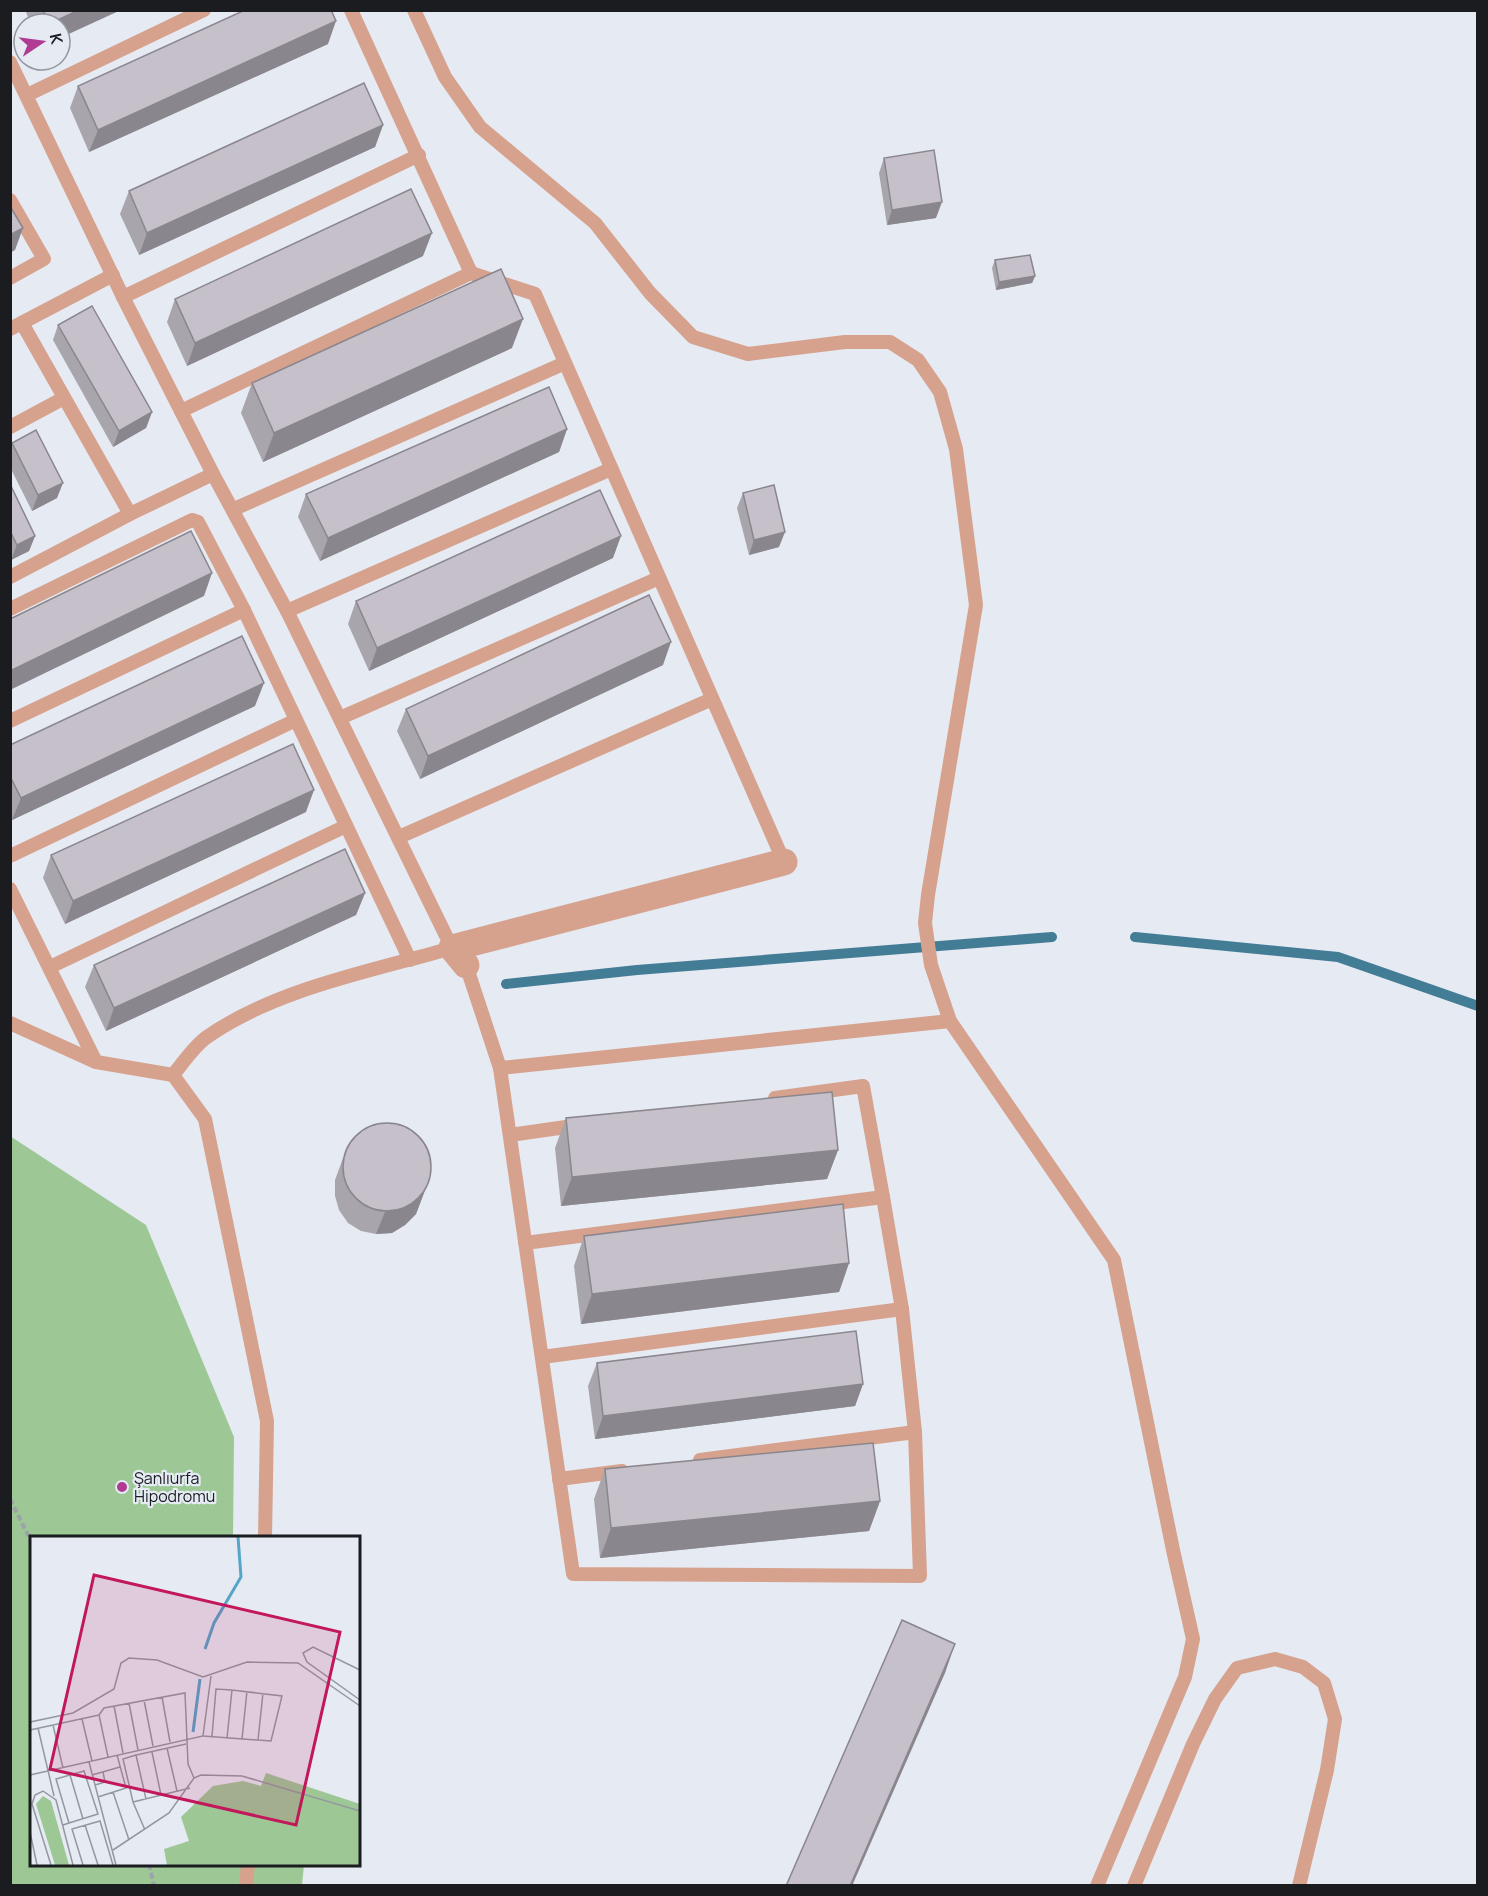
<svg xmlns="http://www.w3.org/2000/svg" width="1488" height="1896" font-family="Manrope,sans-serif">
<style>
.green{fill:#9dc896}
.lines{fill:none;stroke-linecap:round;stroke-linejoin:round}
.stream{stroke:#437c95;stroke-width:10}
.path{stroke:#9ea2a9;stroke-width:4;stroke-dasharray:6 3;stroke-linecap:butt}
.lane{stroke:#d6a28d;stroke-width:14}
.street{stroke:#d6a28d;stroke-width:27}
.wall{fill:#a9a5ad}
.shaded-wall{fill:#8a868d}
.building{fill:#c5c0c9;stroke:#8a868d;stroke-width:1.5}
.poi-dot{fill:#af3b93;stroke:#e5eaf3;stroke-width:2}
.labels{text-anchor:middle;stroke-width:4.5;stroke-linejoin:round;paint-order:stroke}
.poi-label{font-size:16px;fill:#1a1c1f;stroke:#e5eaf3;text-anchor:start}
.inset-river{fill:none;stroke:#55a5c7;stroke-width:3}
.inset-road{fill:none;stroke:#94989e;stroke-width:1.5}
.view{fill:#c2185b;fill-opacity:0.15;stroke:#c2185b;stroke-width:3}
.inset-edge{fill:none;stroke:#1a1c1f;stroke-width:3}
</style>
<rect width="100%" height="100%" fill="#e5eaf3"/>
<path class="green" d="M10,1136L146,1225L234,1437L233,1537L32,1538V1864L304,1865L302,1885H11Z"/>
<g class="lines">
<g class="stream">
<path d="M1135,937L1338,957L1478,1006"/>
<path d="M506,984L637,970L1052,937"/>
</g>
<g class="path">
<path d="M10,1499L32,1543"/>
<path d="M149,1864L154,1886"/>
</g>
<g class="lane">
<path d="M351,10L471,273"/>
<path d="M414,10L445,77L480,127L595,223L650,293L693,337L748,354L845,342H890L918,360L940,392L956,449L976,605L928,895L925,923L931,965L950,1021L1114,1260L1173,1550L1193,1639L1185,1677L1097,1886"/>
<path d="M10,62L123,297L213,474L287,611L452,948C372,971 275,989 207,1037C194,1046 183,1063 173,1075"/>
<path d="M27,95L204,10"/>
<path d="M10,200L44,259L10,278"/>
<path d="M123,297L419,155"/>
<path d="M22,323L130,514"/>
<path d="M10,329L113,275"/>
<path d="M181,411L471,273L535,294L784,862"/>
<path d="M10,427L64,398"/>
<path d="M234,509L565,363"/>
<path d="M10,577L130,514L213,474"/>
<path d="M10,609L192,520L198,522L244,610"/>
<path d="M287,611L611,469"/>
<path d="M340,718L659,578"/>
<path d="M10,721L244,610L410,960"/>
<path d="M399,837L712,699"/>
<path d="M10,856L296,720"/>
<path d="M10,889L96,1062"/>
<path d="M466,965L500,1068L950,1021"/>
<path d="M50,967L346,826"/>
<path d="M10,1023L96,1062L173,1075L205,1119L267,1421L265,1538"/>
<path d="M500,1068L573,1574L920,1576L915,1432L902,1309L883,1197L525,1243"/>
<path d="M775,1098L863,1086L883,1197"/>
<path d="M510,1135L580,1125"/>
<path d="M542,1357L902,1309"/>
<path d="M700,1460L915,1432"/>
<path d="M559,1479L622,1471"/>
<path d="M246,1886L248,1864"/>
<path d="M1134,1886L1193,1744L1215,1699L1237,1668L1275,1659L1303,1667L1324,1683L1335,1719L1327,1770L1299,1886"/>
</g>
<path class="street" d="M466,965L452,948L784,862"/>
</g>
<g class="wall">
<path d="M25,10H121L60,24H31Z"/>
<path d="M328,44L89,152L70,108L78,86Z"/>
<path d="M383,125L375,147L139,255L120,214L129,191Z"/>
<path d="M884,158L936,218L887,225L879,173Z"/>
<path d="M423,256L187,366L167,322L175,299Z"/>
<path d="M995,260L1035,276L1032,283L996,290L992,268Z"/>
<path d="M58,325L152,412L146,428L113,447L53,340Z"/>
<path d="M512,348L263,462L241,413L252,383Z"/>
<path d="M567,429L559,452L320,561L298,517L306,494Z"/>
<path d="M12,443L57,498L32,511L10,467V446Z"/>
<path d="M10,484L35,536L29,551L11,560L10,558Z"/>
<path d="M743,493L779,547L749,555L737,508Z"/>
<path d="M613,558L369,671L348,624L356,601Z"/>
<path d="M663,665L420,779L397,731L406,709Z"/>
<path d="M255,706L12,820L10,816V745Z"/>
<path d="M306,812L65,924L43,878L51,855Z"/>
<path d="M365,893L356,915L106,1031L85,987L94,965Z"/>
<path d="M566,1118L838,1150L827,1179L561,1206L555,1148Z"/>
<path d="M343,1158L430,1177L416,1214L405,1225L392,1233L376,1234L361,1231L348,1223L339,1210L335,1196V1180Z"/>
<path d="M584,1236L849,1263L839,1292L581,1324L574,1266Z"/>
<path d="M597,1363L863,1384L855,1406L595,1439L588,1386Z"/>
<path d="M605,1469L880,1501L869,1531L600,1558L594,1499Z"/>
</g>
<g class="shaded-wall">
<path d="M79,10H121L60,38V24H49Z"/>
<path d="M336,21L328,44L89,152L98,130Z"/>
<path d="M383,125L375,147L139,255L147,233Z"/>
<path d="M942,202L936,218L887,225L892,210Z"/>
<path d="M23,228L15,250L10,253V235Z"/>
<path d="M432,233L423,256L187,366L195,343Z"/>
<path d="M1035,276L1032,283L996,290L999,282Z"/>
<path d="M523,319L512,348L263,462L274,433Z"/>
<path d="M152,412L146,428L113,447L119,431Z"/>
<path d="M567,429L559,452L320,561L328,538Z"/>
<path d="M63,483L57,498L32,511L38,495Z"/>
<path d="M785,532L779,547L749,555L754,540Z"/>
<path d="M35,536L29,551L11,560L17,545Z"/>
<path d="M621,536L613,558L369,671L377,648Z"/>
<path d="M212,573L204,596L10,690V671Z"/>
<path d="M671,642L663,665L420,779L428,756Z"/>
<path d="M264,683L255,706L12,820L21,798Z"/>
<path d="M314,790L306,812L65,924L73,901Z"/>
<path d="M365,893L356,915L106,1031L114,1008Z"/>
<path d="M838,1150L827,1179L561,1206L572,1177Z"/>
<path d="M430,1177L416,1214L405,1225L392,1233L376,1234L385,1212Z"/>
<path d="M849,1263L839,1292L581,1324L592,1294Z"/>
<path d="M863,1384L855,1406L595,1439L603,1416Z"/>
<path d="M880,1501L869,1531L600,1558L611,1528Z"/>
<path d="M955,1644L945,1673L852,1886H850Z"/>
</g>
<g class="building">
<path d="M43,10H79L49,24Z"/>
<path d="M245,10H331L336,21L98,130L78,86Z"/>
<path d="M364,83L383,125L147,233L129,191Z"/>
<path d="M934,150L942,202L892,210L884,158Z"/>
<path d="M411,189L432,233L195,343L175,299Z"/>
<path d="M10,206L23,228L10,235Z"/>
<path d="M1030,255L1035,276L999,282L995,260Z"/>
<path d="M501,269L523,319L274,433L252,383Z"/>
<path d="M92,306L152,412L119,431L58,325Z"/>
<path d="M549,387L567,429L328,538L306,494Z"/>
<path d="M36,430L63,483L38,495L12,443Z"/>
<path d="M10,484L35,536L17,545L10,531Z"/>
<path d="M774,485L785,532L754,540L743,493Z"/>
<path d="M600,490L621,536L377,648L356,601Z"/>
<path d="M191,531L212,573L10,671V619Z"/>
<path d="M649,595L671,642L428,756L406,709Z"/>
<path d="M242,636L264,683L21,798L10,776V745Z"/>
<path d="M293,744L314,790L73,901L51,855Z"/>
<path d="M345,849L365,893L114,1008L94,965Z"/>
<path d="M832,1092L838,1150L572,1177L566,1118Z"/>
<circle cx="387" cy="1167" r="44"/>
<path d="M843,1204L849,1263L592,1294L584,1236Z"/>
<path d="M856,1331L863,1384L603,1416L597,1363Z"/>
<path d="M873,1443L880,1501L611,1528L605,1469Z"/>
<path d="M902,1620L955,1644L850,1886H786Z"/>
</g>
<circle class="poi-dot" cx="122" cy="1487" r="6"/>
<g class="labels">
<g class="poi-label">
<text x="134" y="1484">Şanlıurfa<tspan x="134" dy="18">Hipodromu</tspan></text>
</g>
</g>
<g transform="translate(30 1536)">
<rect width="330" height="330" fill="#e5eaf3"/>
<path d="M236,237L330,268V329H137L134,313L159,305L151,281L183,250L213,245L231,250ZM13,260L21,265L39,329H25L6,268Z" fill="#9dc896"/>
<path class="inset-river" d="M175,113L184,87L211,41L208,1M163,196L170,143"/>
<path class="inset-road" d="M330,134L283,111L273,117L277,126L330,164M132,161L140,206M114,164L123,210M99,167L108,214M84,170L93,217M52,183L62,225M0,186L43,177L84,153L91,127L99,122L127,124L173,141L217,126L268,127L330,170M23,189L33,232M8,192L24,260M0,194L69,179M173,200L241,205L252,160L202,154L197,202M182,200L186,153L202,154M212,203L217,155M228,204L233,157M137,212L147,255M122,216L131,259M106,219L93,223L103,266L115,294M78,221L69,179L74,172L155,157L158,228L164,242M59,226L86,329M0,239L173,200L181,140M40,239L53,283M62,239L90,231M65,249L75,246L73,236M83,256L99,304M68,261L96,252L87,219M116,263L106,219L156,208M103,266L160,252M33,289L39,287L68,278L54,235L26,243L39,287M55,289L68,329M0,296L7,329M83,314L139,277L164,242L171,239L212,240L330,275M21,329L2,268L5,259L13,255L26,264L43,329M53,329L42,293L70,285L83,329"/>
<path class="view" d="M64,39L310,96L266,289L20,233Z"/>
<rect width="330" height="330" class="inset-edge"/>
</g>
<rect width="1488" height="1896" fill="none" stroke="#1a1c1f" stroke-width="24"/>
<g transform="translate(42 42) rotate(77)"><circle r="28" fill="#e5eaf3" stroke="#94989e" stroke-width="1.5"/>
<path d="M0-4.5L10 22L0 15L-10 22Z" fill="#af3b93"/>
<text y="-9" font-size="16" font-weight="bold" text-anchor="middle" fill="#1a1c1f">K</text>
</g>
</svg>
